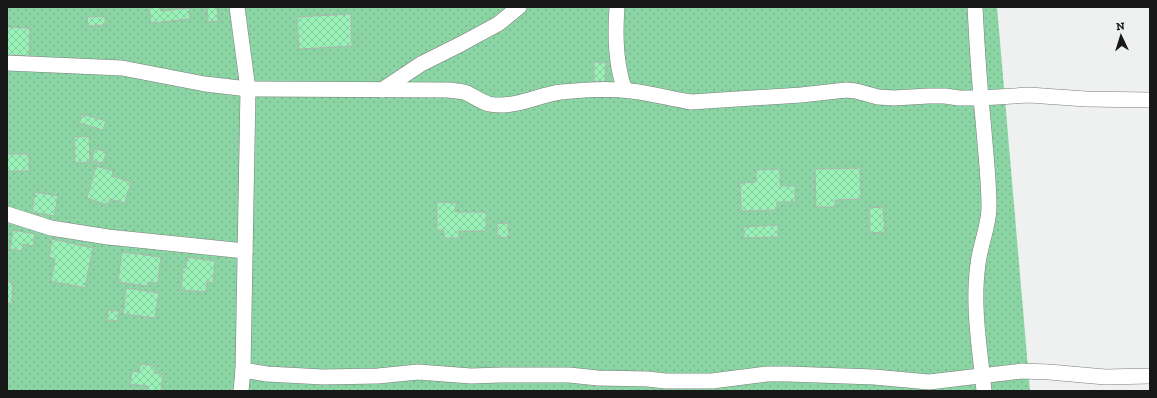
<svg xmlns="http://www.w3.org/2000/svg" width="1157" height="398" font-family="'Zilla Slab',serif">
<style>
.grass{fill:url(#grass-dots)}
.building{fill:url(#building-cross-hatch);stroke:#b1b4b2}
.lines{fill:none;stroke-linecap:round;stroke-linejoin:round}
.minor-casing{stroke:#7b7e7c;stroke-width:16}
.minor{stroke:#fff;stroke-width:15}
</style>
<defs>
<pattern id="grass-dots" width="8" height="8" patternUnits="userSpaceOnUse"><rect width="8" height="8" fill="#8bd4a3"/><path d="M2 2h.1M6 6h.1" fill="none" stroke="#77b58c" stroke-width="1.8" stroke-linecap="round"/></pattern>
<pattern id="building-cross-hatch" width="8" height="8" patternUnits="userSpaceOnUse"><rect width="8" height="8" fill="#9af1b7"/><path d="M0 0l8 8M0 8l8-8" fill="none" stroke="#84ce9d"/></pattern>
</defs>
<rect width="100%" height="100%" fill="#eef1ef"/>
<path class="grass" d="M7,7H997L1030,391H7Z"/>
<g class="building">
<path d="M149,7H160L161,11L189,8L190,19L151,23Z"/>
<path d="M207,7H217L218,21L208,22Z"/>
<path d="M351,14L352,46L299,49L297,17Z"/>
<path d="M105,16V25L88,26L87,17Z"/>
<path d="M7,27L30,28L29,56L7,55Z"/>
<path d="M594,62L606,63L605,82L594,81Z"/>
<path d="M82,114L106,121L103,130L79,123Z"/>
<path d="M89,136L90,162L75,163L74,137Z"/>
<path d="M94,149L106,151L104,163L92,161Z"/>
<rect x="7" y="154" width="22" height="17"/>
<path d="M96,166L113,171L112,176L131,182L125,203L110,199L108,205L87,198Z"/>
<path d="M860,168L861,199L835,200V207H816L815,169Z"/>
<path d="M780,169V186H795V202H777V210L741,211L740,183L756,182V170Z"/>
<path d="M35,192L58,196L54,216L32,212Z"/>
<path d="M437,202L456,203L455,212H486V231H459V238H444V230H437Z"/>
<path d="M883,207L885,232L870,233L869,208Z"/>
<path d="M508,223L509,237L498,238L497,224Z"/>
<path d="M778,225V237L744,238V227Z"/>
<path d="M13,230L35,234L33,246L23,244L22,251L10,249Z"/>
<path d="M52,239L93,248L85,288L51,281L55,259L49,257Z"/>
<path d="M122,252L161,257L158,283L148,282L147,286L118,282Z"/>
<path d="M187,257L215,261L213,283L207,282L206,292L181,290L183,267L186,268Z"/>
<path d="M7,282H13L12,304L7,303Z"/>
<path d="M126,288L159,293L155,318L123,314Z"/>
<path d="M108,310L119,311L117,321L107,320Z"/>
<path d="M140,364L155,366L154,373L163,374L161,391H147L148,386L130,384L132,371L139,372Z"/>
</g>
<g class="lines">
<g class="minor-casing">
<g id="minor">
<path d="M237,7L248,89L243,370L241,391"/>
<path d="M617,7C615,34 615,64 625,90"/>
<path d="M975,7C977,48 980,90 984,131C986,156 989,182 989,207C989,226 980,245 978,264C972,306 980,349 984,391"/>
<path d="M7,63L122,68L205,84L248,89L449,90C455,91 462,91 467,93C475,97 481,102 489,104C515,109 537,95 561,92C584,90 608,88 631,91C651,93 671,99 691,102L801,95L846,90L856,91L878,97L894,98L928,96H945L959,98H981L1029,95L1086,99L1150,100"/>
<path d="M382,90L421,64L461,44L498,24L519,7"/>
<path d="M7,214L51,228L108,237L245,251"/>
<path d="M243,370L267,374L323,377L378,376L418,372L471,376L501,375H569L598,378L648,379L665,381H712L767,374H788L874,377L929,382L1022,371L1049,372L1105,377L1150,376"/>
</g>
</g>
<use href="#minor" class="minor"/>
</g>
<rect width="1157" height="398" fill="none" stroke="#171817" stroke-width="16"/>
<g transform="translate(1121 36) rotate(356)" stroke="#eef1ef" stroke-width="3" paint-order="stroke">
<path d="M0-3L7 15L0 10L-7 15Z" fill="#171817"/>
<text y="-6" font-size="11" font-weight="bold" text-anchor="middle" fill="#171817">N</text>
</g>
</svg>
